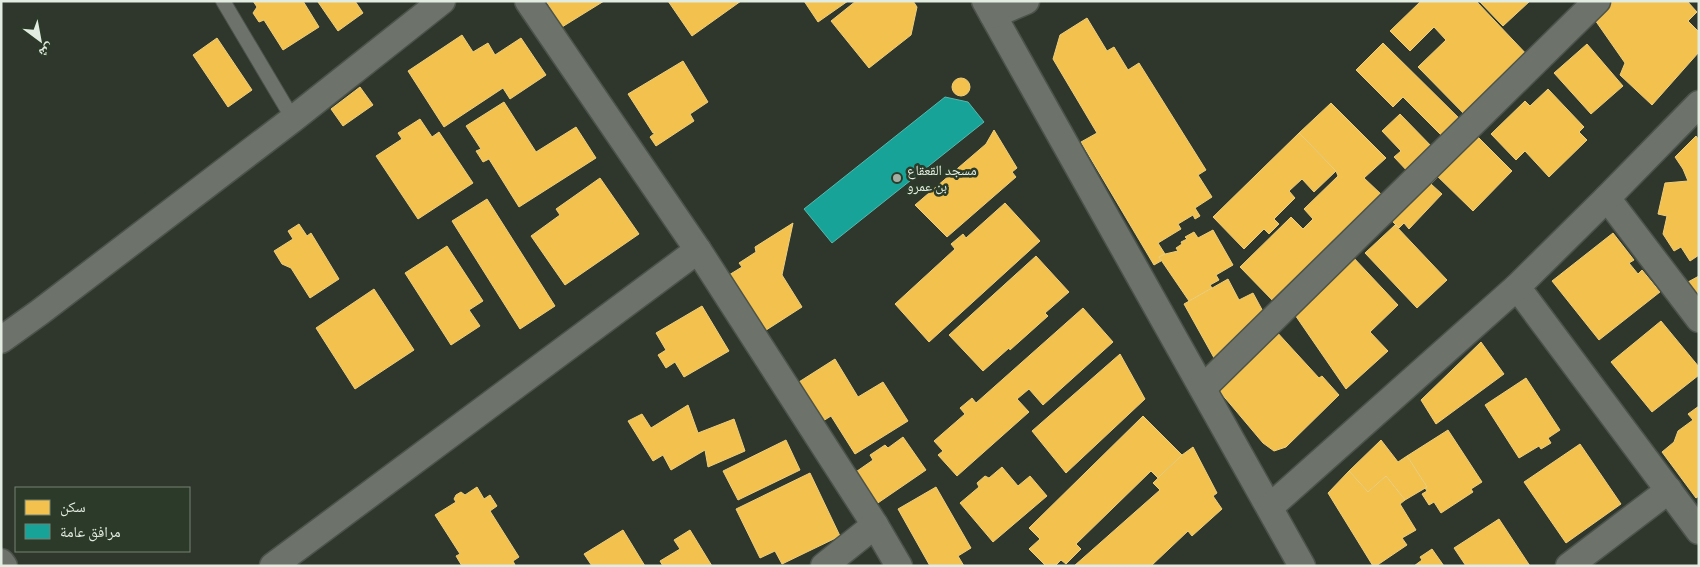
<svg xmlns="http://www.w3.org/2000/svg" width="1700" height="567" font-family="'Titillium Web','Noto Naskh Arabic',sans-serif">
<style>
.homes{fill:#f2c14e;stroke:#eece7a}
.public{fill:#17a398;stroke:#54b9ae}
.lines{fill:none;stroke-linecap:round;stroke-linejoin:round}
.service-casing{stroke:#4c534b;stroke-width:16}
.minor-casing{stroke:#4c534b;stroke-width:29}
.service{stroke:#6d736b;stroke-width:14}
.minor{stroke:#6d736b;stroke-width:26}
.poi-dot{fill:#a4ada2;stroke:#2c3b29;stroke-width:2}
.labels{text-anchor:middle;stroke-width:5;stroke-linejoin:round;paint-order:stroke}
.poi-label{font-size:14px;fill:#e3ece1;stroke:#2c3b29;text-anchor:start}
</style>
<rect width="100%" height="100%" fill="#2f372d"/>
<g class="homes">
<path d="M253,1H303L319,27L283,50L264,20L259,22L253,13L257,7Z"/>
<path d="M320,1H355L363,13L338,31L318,2Z"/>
<path d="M546,1H604L562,27Z"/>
<path d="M668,1H741L692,36Z"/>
<path d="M804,1H848L818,22Z"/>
<path d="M856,1H913L917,7L911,35L869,68L831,21Z"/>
<path d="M1421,1H1476L1531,59L1469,119L1418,67L1446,40L1434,27L1410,51L1390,31Z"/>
<path d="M1479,1H1530L1503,26Z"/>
<path d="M1613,1H1687L1697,12L1688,21L1699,32V52L1652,105L1620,75L1625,63L1595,20Z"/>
<path d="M1087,18L1107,51L1114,47L1128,70L1139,63L1206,170L1198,175L1212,197L1195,208L1200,216L1195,219L1193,215L1178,224L1181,229L1158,243L1165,254L1159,257L1161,261L1154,265L1081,142L1097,133L1053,59L1060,35Z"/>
<path d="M462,35L473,52L488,43L495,55L521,38L546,75L510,99L503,88L444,127L408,71Z"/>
<path d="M217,38L252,90L228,107L193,55Z"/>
<path d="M1383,43L1465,124L1448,142L1403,97L1393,107L1356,70Z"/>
<path d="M1587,44L1623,86L1591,114L1554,73Z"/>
<path d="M683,61L708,102L690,114L694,121L656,146L650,137L655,133H653L628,94Z"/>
<circle cx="961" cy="87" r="9"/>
<path d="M360,87L373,105L343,126L331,109Z"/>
<path d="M1548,89L1584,127L1579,132L1587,140L1549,177L1525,151L1516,160L1491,134L1525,101L1530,106Z"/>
<path d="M504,102L536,152L576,127L596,158L519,207L489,159L483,162L476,151L481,149L466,126Z"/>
<path d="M1331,103L1386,158L1364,178L1382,195L1276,304L1240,267L1291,217L1303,229L1313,219L1304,209L1338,176L1336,171L1299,133Z"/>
<path d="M1400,114L1436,151L1411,175L1394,157L1401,151L1382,131Z"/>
<path d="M420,119L432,137L439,132L473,183L418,219L376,156L402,139L398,133Z"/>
<path d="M994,130L1017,168L1012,172L1016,177L947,237L915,205L986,144Z"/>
<path d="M1472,131L1512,171L1473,211L1432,171Z"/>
<path d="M1299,133L1336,171L1314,192L1302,179L1289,191L1295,198L1274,219L1279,224L1269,234L1264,229L1244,249L1213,217Z"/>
<path d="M1696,136L1699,140V255L1690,261L1681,247L1674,251L1663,234L1667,216L1658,214L1665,183L1688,181L1683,169L1675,157Z"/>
<path d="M1430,172L1437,178L1431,184L1442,194L1409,229L1404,223L1399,228L1387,216Z"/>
<path d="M600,178L639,234L565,285L531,236L560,215L556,209Z"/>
<path d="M487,199L555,306L520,329L452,221Z"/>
<path d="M1005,203L1040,241L929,342L895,304L955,249L951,244L963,234L966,238Z"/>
<path d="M793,223L782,275L802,307L760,334L724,278L742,267L739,263L756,252L755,247Z"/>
<path d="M299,224L307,236L311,233L339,279L310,298L291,268L282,264L274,251L293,239L288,231Z"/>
<path d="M1395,225L1447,280L1417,308L1365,253Z"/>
<path d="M1213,230L1233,265L1216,275L1219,280L1210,285L1212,288L1189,301L1159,257L1165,254L1178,251L1176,248L1182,244L1181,242L1187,239L1185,237L1194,232L1198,238Z"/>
<path d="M1613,233L1634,260L1629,263L1638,274L1642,270L1660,292L1599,340L1552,281Z"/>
<path d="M447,246L483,301L469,310L480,326L451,345L405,273Z"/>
<path d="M1036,256L1069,292L1045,313L1048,316L1010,350L1009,348L983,371L949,335Z"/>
<path d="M1352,256L1398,305L1370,332L1388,351L1346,389L1293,312Z"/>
<path d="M1699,276V298L1688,282Z"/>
<path d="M1228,279L1239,300L1253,293L1266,317L1218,365L1184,304Z"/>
<path d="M374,289L414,350L355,389L316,328Z"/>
<path d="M702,306L729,351L684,377L675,362L666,368L658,355L666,350L656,333Z"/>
<path d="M1083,308L1113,342L1043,405L1029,389L1017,399L1029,412L957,476L938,455L943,451L934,441L965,414L960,408L972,398L976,403Z"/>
<path d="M1661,321L1699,367V375L1652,412L1611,362Z"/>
<path d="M1275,330L1319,378L1322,376L1339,395L1286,447L1274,451L1263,443L1215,386Z"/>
<path d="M1481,342L1504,374L1436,424L1421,400Z"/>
<path d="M1120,354L1145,399L1066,473L1032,431Z"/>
<path d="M835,359L858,397L883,382L908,421L855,454L831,416L815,426L791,387Z"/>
<path d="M1526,378L1560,430L1548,438L1551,443L1541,449L1539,446L1519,458L1485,405Z"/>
<path d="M688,405L698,433L734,419L745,451L708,467L705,450L671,470L663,455L653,461L628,421L642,414L651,428Z"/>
<path d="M1699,406V496L1696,498L1662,452L1674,442L1678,431L1693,420L1688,414Z"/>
<path d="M1143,416L1182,455L1158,478L1151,471L1076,544L1081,549L1066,564L1061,560L1055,566H1046L1029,549L1040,539L1029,528Z"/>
<path d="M1448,430L1482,482L1471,489L1473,492L1441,513L1434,502L1429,505L1422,494L1427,491L1425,488L1427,487L1407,456Z"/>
<path d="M903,437L926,470L872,507L850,476L873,460L870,455L885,445L888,448Z"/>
<path d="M786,440L800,470L738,500L723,471Z"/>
<path d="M1381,440L1398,462L1407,456L1427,487L1405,500L1386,476L1368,492L1349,471Z"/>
<path d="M1580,444L1621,504L1566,543L1524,482Z"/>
<path d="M1193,447L1217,493L1213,496L1222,509L1192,536L1188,531L1151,566H1074L1160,490L1153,483L1182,455Z"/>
<path d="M1002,467L1018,486L1030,476L1047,496L993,542L960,503L979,487L977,483L985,476L989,478Z"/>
<path d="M1349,471L1368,492L1386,476L1405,500L1400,504L1416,530L1402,538L1407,545L1376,566H1373L1328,493Z"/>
<path d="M810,473L840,536L782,564L775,551L760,558L736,509Z"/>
<path d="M477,487L484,499L490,495L497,506L490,511L519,557L513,561L515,565L514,566H462L456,556L460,554L435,515L456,502L454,499L456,495L461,492L465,495Z"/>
<path d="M936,487L971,548L958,556L964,566H930L898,509Z"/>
<path d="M1499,519L1530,566H1466L1454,548Z"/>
<path d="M623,530L645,566H592L584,554Z"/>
<path d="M690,530L712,566H663L660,561L680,549L674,540Z"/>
<path d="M1432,549L1444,566H1414L1422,560L1420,557Z"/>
</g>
<path class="public" d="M945,97L968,102L984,122L832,243L804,209Z"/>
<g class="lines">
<g class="service-casing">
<path id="service" d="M223,1L293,119"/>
</g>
<g class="minor-casing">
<g id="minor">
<path d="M528,1L698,250L875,525L899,566"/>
<path d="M985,1L1302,566"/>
<path d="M993,15L1026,1"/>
<path d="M1607,198L1699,319"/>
<path d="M1517,287L1699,531"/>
<path d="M1,340L40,312L293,119L442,1"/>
<path d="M1203,388L1597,1"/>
<path d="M1270,507L1517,287L1607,198L1699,104"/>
<path d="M1,562L4,566"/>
<path d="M273,566L698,250"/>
<path d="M824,566L875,525"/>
<path d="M1569,566L1669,490"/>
</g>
</g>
<use href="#service" class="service"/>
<use href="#minor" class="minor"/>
</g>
<circle class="poi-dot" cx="897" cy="178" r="5"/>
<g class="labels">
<g class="poi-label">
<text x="907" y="175">مسجد القعقاع<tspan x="907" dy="16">بن عمرو</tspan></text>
</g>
</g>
<rect width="1700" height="567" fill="none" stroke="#e3ece1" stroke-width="5"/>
<rect x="15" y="487" width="175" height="65" fill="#2c3b29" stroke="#758273"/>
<rect x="25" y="500" width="25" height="15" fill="#f2c14e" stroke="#758273"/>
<text x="60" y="512" font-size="15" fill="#e3ece1">سكن</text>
<rect x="25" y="524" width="25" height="15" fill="#17a398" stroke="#758273"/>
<text x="60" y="537" font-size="15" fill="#e3ece1">مرافق عامة</text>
<g transform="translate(40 40) rotate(148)" stroke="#2c3b29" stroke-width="4" paint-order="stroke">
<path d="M0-4L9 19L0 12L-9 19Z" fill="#e3ece1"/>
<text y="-8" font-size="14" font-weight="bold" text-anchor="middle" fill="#e3ece1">ش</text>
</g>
</svg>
